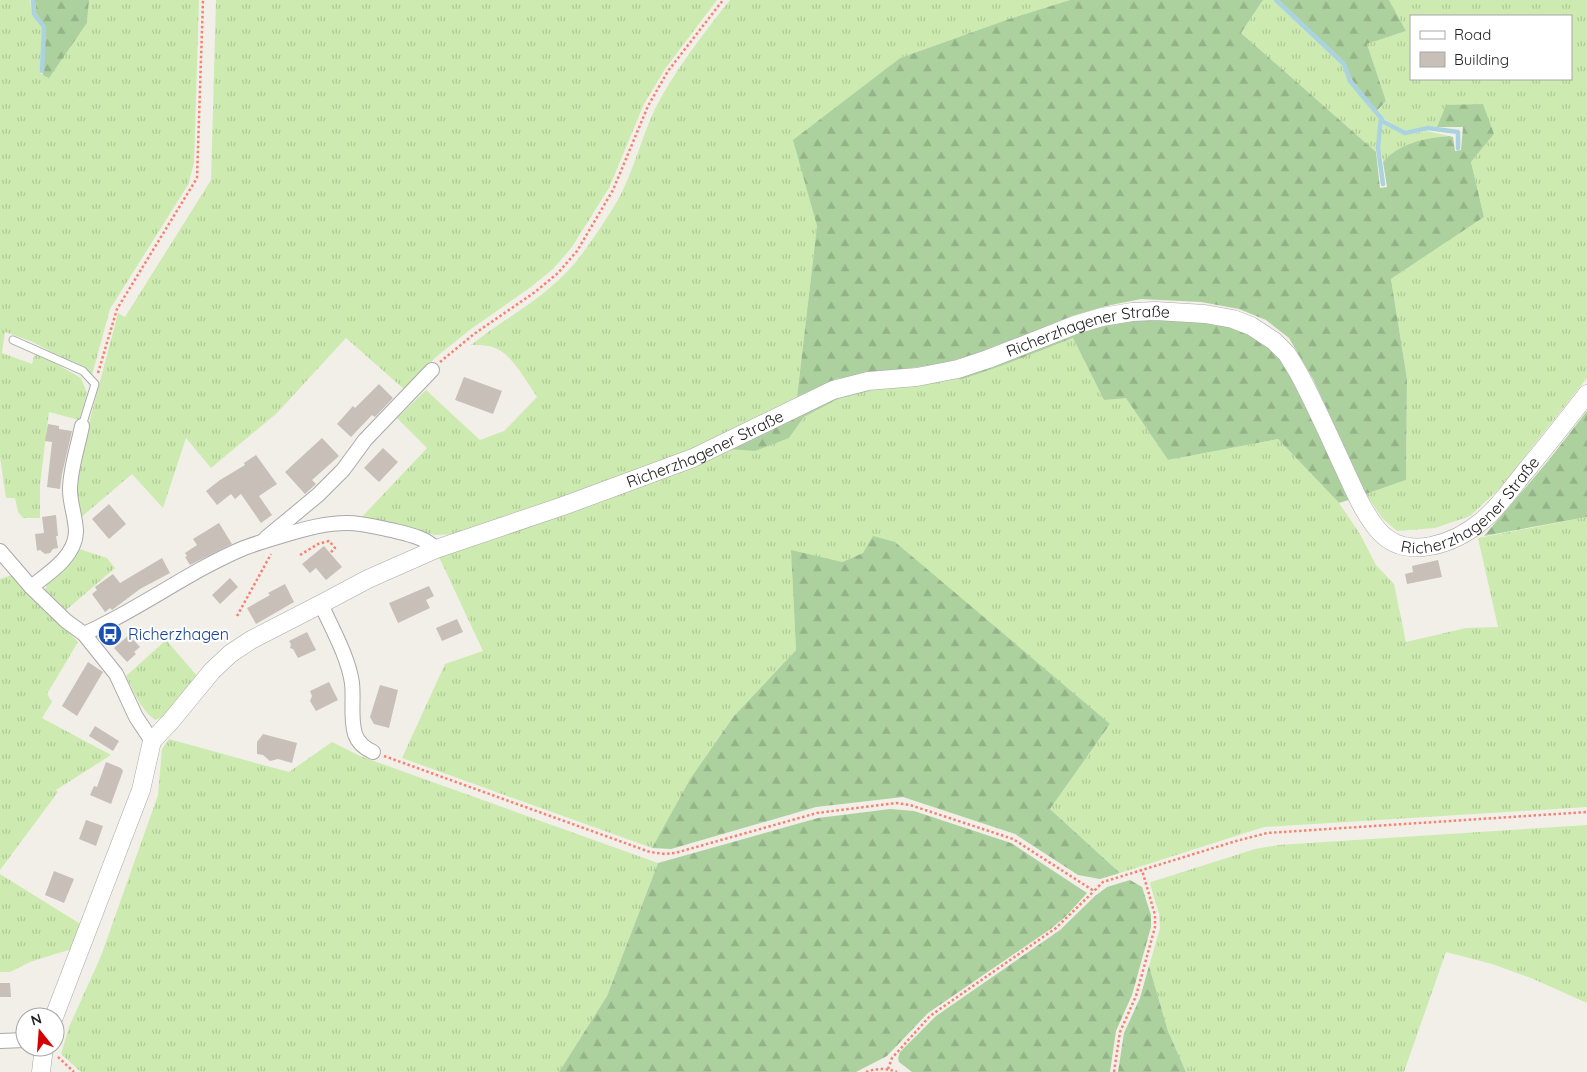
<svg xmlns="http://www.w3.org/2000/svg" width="1587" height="1072" font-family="Quicksand,sans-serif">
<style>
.grass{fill:url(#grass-tufts);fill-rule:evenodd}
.forest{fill:url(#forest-firs)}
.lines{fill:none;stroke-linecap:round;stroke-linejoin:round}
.stream{stroke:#aad3df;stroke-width:4.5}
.building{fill:#c7bfb8}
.service-casing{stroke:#a9a9a9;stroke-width:9}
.minor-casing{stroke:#a9a9a9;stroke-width:16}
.tertiary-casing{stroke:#a9a9a9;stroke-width:19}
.path{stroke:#fa8072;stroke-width:2.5;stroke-dasharray:2.5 2.5;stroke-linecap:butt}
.service{stroke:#fff;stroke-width:7}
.minor{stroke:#fff;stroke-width:14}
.tertiary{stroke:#fff;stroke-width:18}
.labels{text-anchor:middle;stroke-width:4;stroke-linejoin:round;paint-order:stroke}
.street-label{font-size:16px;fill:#222;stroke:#fff}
.transit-label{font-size:16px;fill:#164399;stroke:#fff;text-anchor:start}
</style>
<defs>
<pattern id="grass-tufts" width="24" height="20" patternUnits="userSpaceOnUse" patternTransform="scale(1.25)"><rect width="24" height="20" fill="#cdebb0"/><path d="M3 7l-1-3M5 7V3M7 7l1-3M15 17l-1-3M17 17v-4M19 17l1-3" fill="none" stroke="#b0c997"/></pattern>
<pattern id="forest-firs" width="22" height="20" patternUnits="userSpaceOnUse" patternTransform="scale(1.25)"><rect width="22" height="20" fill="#add19e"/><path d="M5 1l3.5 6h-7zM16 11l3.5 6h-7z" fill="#95b388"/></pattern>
</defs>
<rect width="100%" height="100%" fill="#f2efe9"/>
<g class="grass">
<path d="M0,0H30L32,14L42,28L40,73L49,77L87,23L89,0H199L194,163L188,185L110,309L92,375L33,342L5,332L2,353L32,364L34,356L39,354L81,378L87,393L79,420L49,412L40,484V518H23L18,512L15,498H6L0,457Z"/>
<path d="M216,0H717L665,69L644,104L609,188L572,247L553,269L531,287L471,329L436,357L405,390L346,338L277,413L211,468L186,438L163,508L132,474L79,519L75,477L118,313L125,317L211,180Z"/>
<path d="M730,0H1070L1009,19L900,58L794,140L817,226L797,397L704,445L630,473L458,534L435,535L361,518L427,448L397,418L426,390L480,440L504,431L537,397C528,384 513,357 499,350C491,345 481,345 471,345C509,315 553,294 582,254C594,238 612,211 621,194C635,166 642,136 655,109C675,70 703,34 730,0Z"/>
<path d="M1263,0H1273L1342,65L1349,82L1379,119L1376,152L1241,33Z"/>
<path d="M1389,0H1587V378L1499,489L1470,516L1435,528L1397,531L1382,518L1366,494L1406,480L1407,379L1391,279L1484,217L1471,162L1494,134L1447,105L1437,127L1427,126L1405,131L1386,120L1378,111L1386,101L1367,44L1406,31ZM1411,16H1571V79H1411Z"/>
<path d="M1383,123L1405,135L1427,131L1449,136C1425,138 1399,143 1383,162L1380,148Z"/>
<path d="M1073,338L1104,400L1126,397L1168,460L1278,439L1339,503L1360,534L1376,565L1394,584L1406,642L1466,628L1498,627L1478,538L1587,517V807L1264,827L1120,873L1050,809L1110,724L863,553L842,562L792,569L796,650L734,716L690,779L652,848L402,758L445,664L483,651L439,557L443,553L728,449L789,438L804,417L838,399L869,391L863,387L957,374L960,380L1001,366Z"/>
<path d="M76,548L107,558L115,568L65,611L45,590L49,578Z"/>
<path d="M12,575L78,642L47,694L52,702L42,718L111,755L56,790L58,792L0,870V579Z"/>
<path d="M166,640L199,678L163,717L155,720C140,709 134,692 126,676Z"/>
<path d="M169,739L289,772L332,742L360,756L658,863L607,996L559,1072H81L61,1054L69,1027L101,956L158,795L162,749Z"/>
<path d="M1587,825V1003L1531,978L1492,964L1446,952L1404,1072H1186L1168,1031L1149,966L1160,928L1159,914L1150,884L1151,882L1255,849L1278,845Z"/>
<path d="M0,874L82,925L72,949L30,962L10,972H0Z"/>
</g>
<g class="forest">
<path d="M35,0H89L87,23L49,78L43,75L46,27L36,13Z"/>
<path d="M1070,0H1263L1241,33L1376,152L1380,188L1387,187L1383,162C1399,143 1425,138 1449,136L1453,137L1455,151L1461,150L1463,127H1437L1446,105L1483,104L1494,134L1471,162L1484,217L1391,279L1407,379L1406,480L1366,494L1313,379L1289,338L1266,320L1239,309L1201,302L1141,299L1106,306L1072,316L985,351L945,363L836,379L797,397L817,226L793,140L900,58L1009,19Z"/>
<path d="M1279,0H1389L1406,31L1367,44L1386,101L1377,111L1352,80L1345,63Z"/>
<path d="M1118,319H1207L1251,333L1282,358L1352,499L1339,503L1278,439L1168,460L1126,398L1104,400L1073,338L1001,366L960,380L957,374Z"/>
<path d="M863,387L870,391L838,399L804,417L789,438L755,451L728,449L812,404Z"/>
<path d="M1587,411V517L1484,536L1548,461Z"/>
<path d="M873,536L895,542L1110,724L1050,809L1120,873L1100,879L1078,875L1015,834L903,797L816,807L671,849L652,848L690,779L734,716L796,650L791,550L842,562L863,553Z"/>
<path d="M890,809L914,811L1011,843L1087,893L1066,916L1052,928L928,1013L887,1056L856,1072H559L607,996L658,863L818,818Z"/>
<path d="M1130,880L1142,887L1151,915V927L1132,995L1116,1031L1110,1072H912L899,1062L898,1058L900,1052L936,1016L1060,930L1095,896L1107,887Z"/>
<path d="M1149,966L1168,1031L1186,1072H1118L1124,1033L1140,998Z"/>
</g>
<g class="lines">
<g class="stream">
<path d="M33,0L34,14L44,27L42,71"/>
<path d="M1276,0L1344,64L1350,81L1381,118L1378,148L1383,184"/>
<path d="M1381,118L1384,122L1405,133L1428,128L1458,132V148"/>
</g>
</g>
<g class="building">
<path d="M464,377L502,391L493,414L455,400Z"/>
<path d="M379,384L393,398L375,417L372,415L351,437L337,424L353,406L355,408Z"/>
<path d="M48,424L59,426V429L72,431L62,474L60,489L47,487L52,442L45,441Z"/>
<path d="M322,438L339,456L312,480L316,484L305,494L285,472Z"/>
<path d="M383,448L398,462L379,482L364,468Z"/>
<path d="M256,455L277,484L259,496L272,515L261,523L241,494L235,499L231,494L217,505L206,491L220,480L245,465L244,463Z"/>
<path d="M109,504L126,524L109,539L92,519Z"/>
<path d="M56,515L58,536H56L58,548L53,549L50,553L45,554L40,550L37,551L35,534L44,533L42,517Z"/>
<path d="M219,523L232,544L190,565L185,557L187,556L185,553L197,545L193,539Z"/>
<path d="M324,546L342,567L326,580L316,568L310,573L302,564Z"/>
<path d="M162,558L170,573L140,589L112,610L110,608L105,612L92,594L97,590L95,587L113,574L120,583Z"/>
<path d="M1438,560L1442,577L1407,584L1405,574L1413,572L1412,566Z"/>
<path d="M230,578L238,587L220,604L212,595Z"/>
<path d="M285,584L294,602L256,624L247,608L270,595L268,593Z"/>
<path d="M429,586L434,596L426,600L430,608L398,623L389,603Z"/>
<path d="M457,619L463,632L442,641L436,628Z"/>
<path d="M307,632L316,650L298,658L293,649L290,648L291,644L289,641Z"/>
<path d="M129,635L140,647L134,652L136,654L127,662L114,648Z"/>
<path d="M88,662L103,672L77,716L62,706Z"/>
<path d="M329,682L338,700L316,711L310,701L312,696L310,691Z"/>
<path d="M380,685L398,690L389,728L374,724L370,717Z"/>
<path d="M95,726L119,741L113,751L89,736Z"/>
<path d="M263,734L297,743L292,763L278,759L270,761L263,755L257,754V742Z"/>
<path d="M106,762L121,768L123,771L111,804L90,795L94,786L97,787Z"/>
<path d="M86,820L103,826L96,846L79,839Z"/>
<path d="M54,871L74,879L64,903L45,895Z"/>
<path d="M0,983H10L11,997H0Z"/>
</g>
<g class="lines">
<g class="service-casing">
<path id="service" d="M13,340L83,371L95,384L82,426"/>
</g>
<g class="minor-casing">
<g id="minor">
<path d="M266,538L318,495L343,470L365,440L432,370"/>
<path d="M0,551L31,587L66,621L84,634L116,674L136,717L152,741"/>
<path d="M31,587C49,573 75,557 76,532C76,518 70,504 70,490C70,469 78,447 82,426"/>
<path d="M321,604C332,629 348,656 352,683C354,700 350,717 355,734C358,743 364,748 373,752"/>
<path d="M84,634C140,609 189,571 244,548C257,543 271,539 284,535C305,529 325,523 347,523C362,523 377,527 391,530C407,534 425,537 436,549"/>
<path d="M0,1041L25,1040"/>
</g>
</g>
<g class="tertiary-casing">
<g id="tertiary">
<path id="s1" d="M54,1017L141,790L152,741L170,722L212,671L230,654L251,640L321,604L368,579L436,549L563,506L693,458L833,390L868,381L917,377L958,369L988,359L1075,325L1102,317L1132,312L1156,311L1205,314L1233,319L1251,326L1274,341L1287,354L1298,372C1314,402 1328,433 1342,464C1353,487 1362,511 1378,530C1406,563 1456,543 1483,520C1499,507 1511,489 1523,474C1545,448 1566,421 1587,394"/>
<path d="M41,1072L44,1047"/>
</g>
</g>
<g class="path">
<path d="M440,362L474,334L535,292L558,273L577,251L613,190L648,106L668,71L723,0"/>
<path d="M98,373L117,309L197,178L203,0"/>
<path d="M300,555L318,544L329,541L335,548L330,553"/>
<path d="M237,616L271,554"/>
<path d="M384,756L650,852L665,854L675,853L817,813L896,803L910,805L1013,839L1094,891L1103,882L1236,841L1267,833L1587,812"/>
<path d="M58,1057L74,1072"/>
<path d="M888,1069L892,1058L930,1016L1056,928L1094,891"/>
<path d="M866,1072C877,1068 886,1068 897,1072"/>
<path d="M1114,1072L1120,1032L1136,996L1155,927V915L1142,870"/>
</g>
<use href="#service" class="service"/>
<use href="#minor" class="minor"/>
<use href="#tertiary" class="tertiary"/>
</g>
<defs>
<g id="bus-disc" transform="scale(1.25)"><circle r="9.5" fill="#1a4fb4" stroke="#fff"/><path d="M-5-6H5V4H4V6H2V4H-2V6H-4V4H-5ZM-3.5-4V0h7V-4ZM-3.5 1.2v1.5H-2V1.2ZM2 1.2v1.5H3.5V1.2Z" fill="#fff"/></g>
</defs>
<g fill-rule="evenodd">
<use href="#bus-disc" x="110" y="634"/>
</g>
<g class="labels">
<g class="street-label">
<text dy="6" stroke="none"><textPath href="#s1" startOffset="1334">Richerzhagener Straße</textPath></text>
<text dy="6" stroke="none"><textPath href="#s1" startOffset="929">Richerzhagener Straße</textPath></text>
<text dy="6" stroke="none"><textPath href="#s1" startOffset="1859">Richerzhagener Straße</textPath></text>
</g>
<g class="transit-label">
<text x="128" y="640">Richerzhagen</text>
</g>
</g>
<rect x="1410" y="15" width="162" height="65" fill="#ffffff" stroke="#a7a7a7"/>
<rect x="1420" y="31" width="25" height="8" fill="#ffffff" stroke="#a7a7a7"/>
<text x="1454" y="40" font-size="15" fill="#222222">Road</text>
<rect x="1420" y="52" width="25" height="15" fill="#c7bfb8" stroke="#a7a7a7"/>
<text x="1454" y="65" font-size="15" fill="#222222">Building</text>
<g transform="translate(40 1032) rotate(343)"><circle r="24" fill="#ffffff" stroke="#a7a7a7"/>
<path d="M0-4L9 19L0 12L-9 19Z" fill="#d40000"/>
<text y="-8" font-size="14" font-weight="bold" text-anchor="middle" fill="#222222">N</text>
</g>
</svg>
